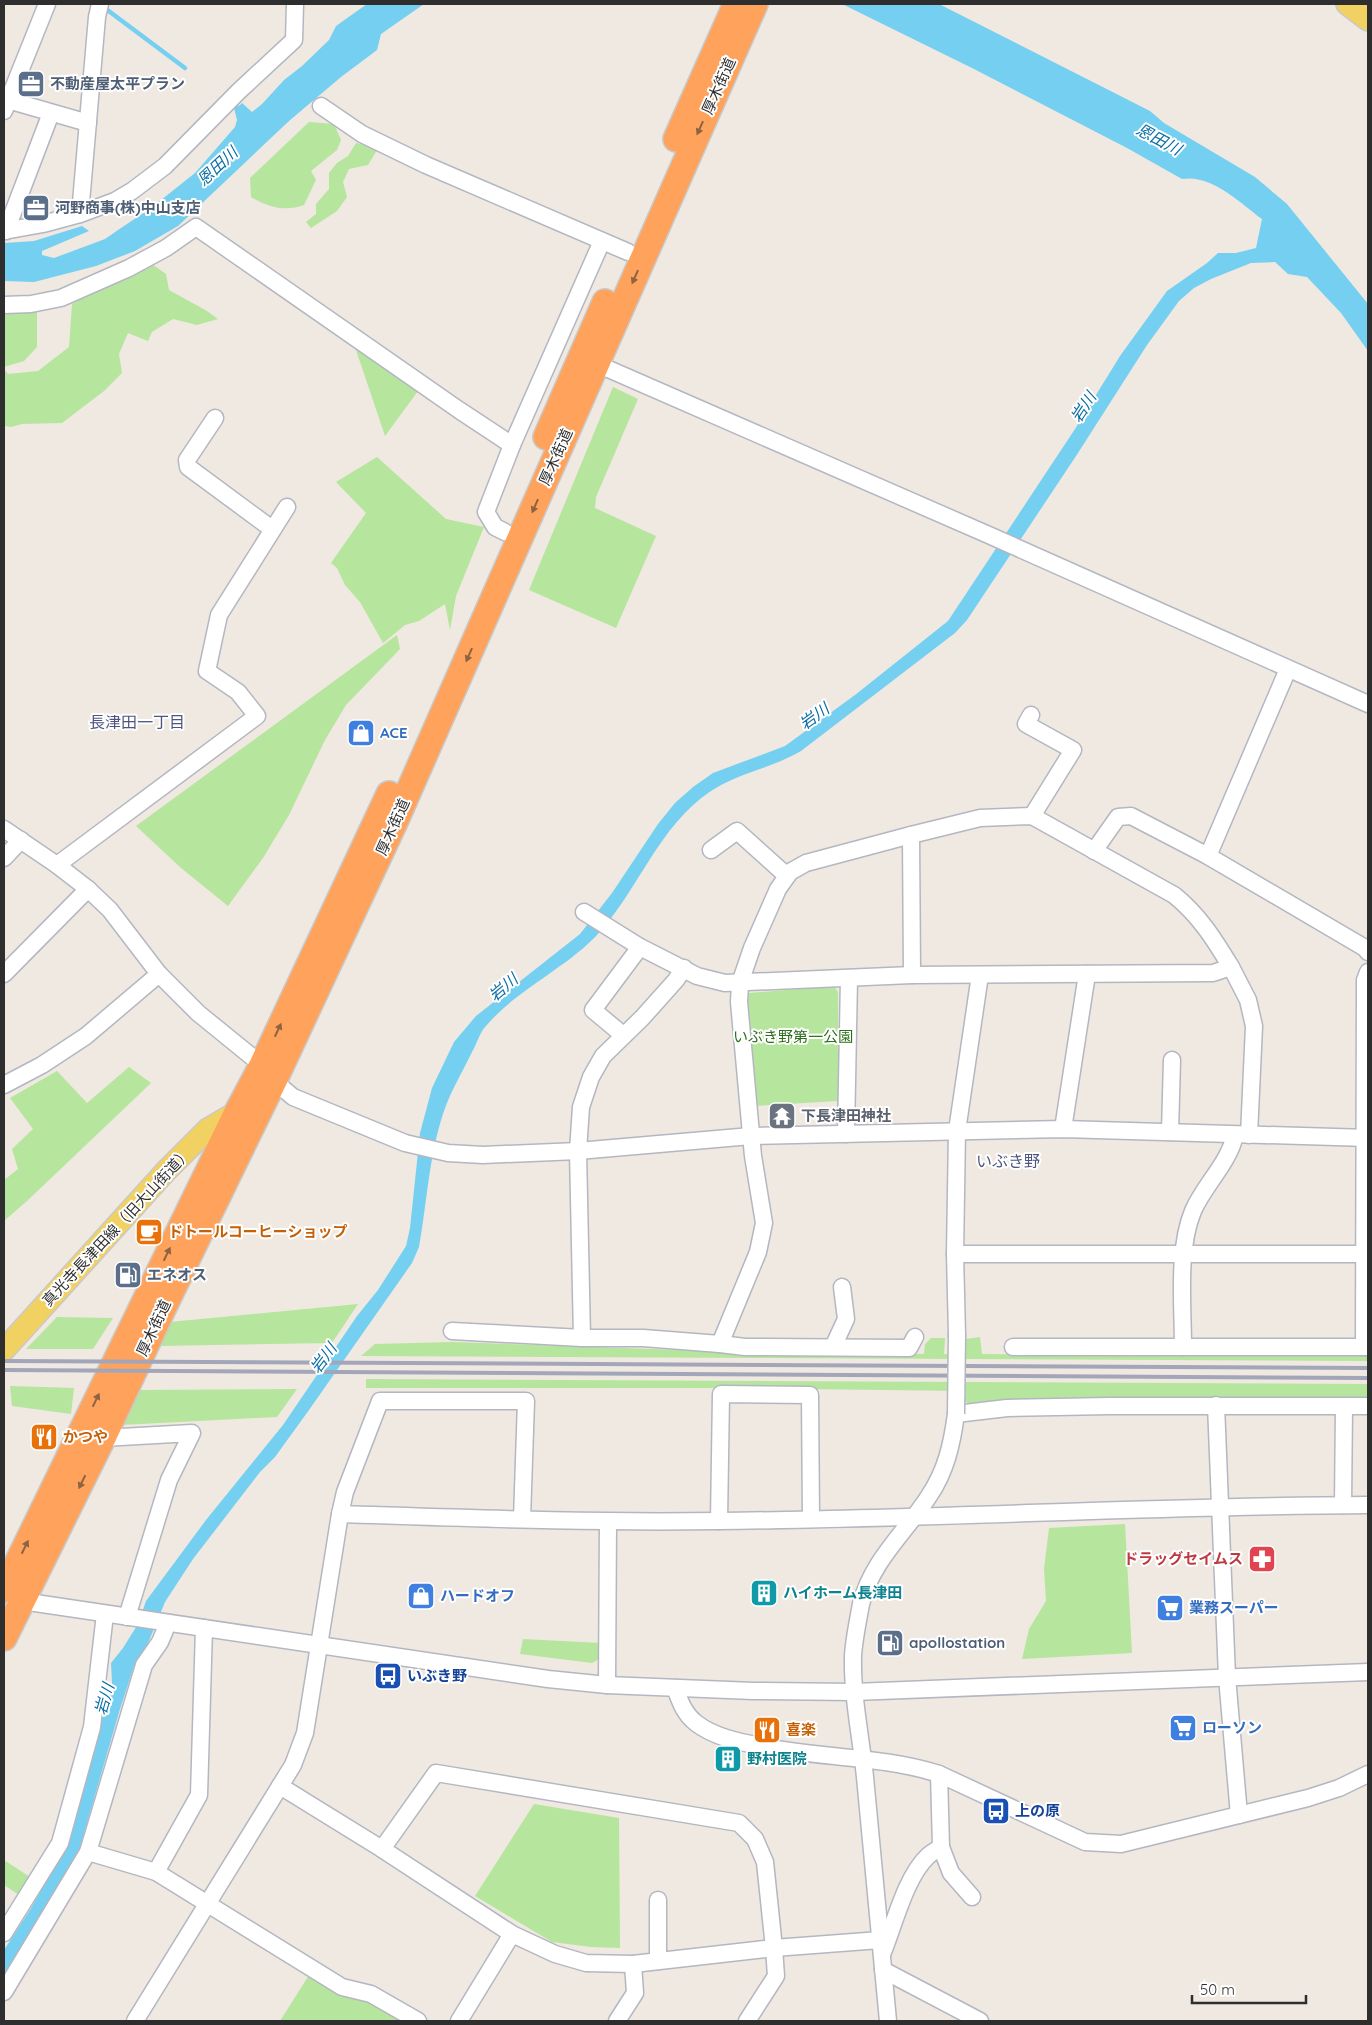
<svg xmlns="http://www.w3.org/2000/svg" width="1372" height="2025" font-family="Quicksand,'Noto Sans JP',sans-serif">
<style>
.green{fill:#b6e59e}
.water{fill:#75cff0}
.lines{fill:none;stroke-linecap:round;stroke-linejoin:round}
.stream{stroke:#75cff0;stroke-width:4.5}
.minor-casing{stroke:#b4b7c1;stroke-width:19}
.major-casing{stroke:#c9c9c9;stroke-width:24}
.highway-casing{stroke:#c9c9c9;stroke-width:28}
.minor{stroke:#fff;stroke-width:16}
.major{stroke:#f2d163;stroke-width:21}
.highway{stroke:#ffa35c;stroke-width:25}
.rail{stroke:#a3a6b8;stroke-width:4}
.minor-bridge-casing{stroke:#b4b7c1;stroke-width:19;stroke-linecap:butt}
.minor-bridge{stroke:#fff;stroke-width:16}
.oneway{fill:#8c6343}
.labels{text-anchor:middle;stroke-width:4;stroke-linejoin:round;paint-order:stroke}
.service-label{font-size:15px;font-weight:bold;fill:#4e5e75;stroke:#fff;text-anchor:start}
.street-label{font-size:15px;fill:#2e2e2e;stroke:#fff}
.shop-label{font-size:15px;font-weight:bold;fill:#366cbe;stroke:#fff;text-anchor:start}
.park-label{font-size:15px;fill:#2c6e1b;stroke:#fff}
.worship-label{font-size:15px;font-weight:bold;fill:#5b616d;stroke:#fff;text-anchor:start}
.food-label{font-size:15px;font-weight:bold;fill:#c56008;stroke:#fff;text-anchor:start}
.health-label{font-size:15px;font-weight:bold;fill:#be3a42;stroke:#fff;text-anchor:end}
.culture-label{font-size:15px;font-weight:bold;fill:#0d838f;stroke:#fff;text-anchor:start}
.transit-label{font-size:15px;font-weight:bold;fill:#164399;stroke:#fff;text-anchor:start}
.water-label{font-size:16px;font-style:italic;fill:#0d6fa3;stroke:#fff}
.neighbourhood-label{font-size:16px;fill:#4d5680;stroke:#fff}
</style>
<rect width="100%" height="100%" fill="#efe9e1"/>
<g class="green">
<path d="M309,122L334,124L341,140L337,150L311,171L316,180L304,205C285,212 268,207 251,197L250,178Z"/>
<path d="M356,143L367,145L377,150L368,165L349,169L343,182L347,197L337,211L311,228L306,222L316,214V204L329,189V173L337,163L348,156Z"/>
<path d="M152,264L166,274L169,290L207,311L218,319L197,325L173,319L152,332L148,341L128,333L119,354L122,373L104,391L62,423L22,424L11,427L4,426V369L8,374L38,371L69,347L72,304L97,290L121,281Z"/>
<path d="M37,310V347L24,361L4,367V311Z"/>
<path d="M355,347L418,391L385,436Z"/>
<path d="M613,387L638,399L596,497L595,508L656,536L616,628L529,590Z"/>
<path d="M377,457L446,519L484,527L456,596L450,630L445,604L419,621L405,625L383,643L360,602L345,585L337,568L331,563L366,513L336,482Z"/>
<path d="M397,635L400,649L346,705L325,740L289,815L263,858L228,906L181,868L136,826Z"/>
<path d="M834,986L838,992V1101L755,1106L744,1000L749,993Z"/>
<path d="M129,1067L151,1083L28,1200L4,1221V1180L18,1169L12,1149L33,1129L10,1098L57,1071L87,1103Z"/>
<path d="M358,1304L332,1343L161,1346L169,1322Z"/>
<path d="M57,1317L113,1318L93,1349H26Z"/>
<path d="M980,1337L982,1354L1368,1356V1361L361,1356L375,1344L453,1342L712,1351L924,1354L925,1344L931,1338H945L944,1354H966V1339Z"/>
<path d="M366,1379L1368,1384V1400L971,1406L965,1401L966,1391L714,1388H366Z"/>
<path d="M10,1386L74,1388L71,1414L12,1406Z"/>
<path d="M297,1389L277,1417L121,1425L137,1390Z"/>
<path d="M1125,1524L1132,1653L1022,1659L1029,1629L1046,1601L1044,1569L1049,1528Z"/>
<path d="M523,1639L601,1643V1658L592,1663L520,1654Z"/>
<path d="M534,1804L619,1818L620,1948L591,1947L552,1942L475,1896Z"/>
<path d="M4,1860L30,1877L19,1895L4,1885Z"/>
<path d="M311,1972L371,1998L411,2021H280Z"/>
</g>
<g class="water">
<path d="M367,4H424L381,34L377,50L341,77L289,121L178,226L135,251L96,266L34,282L4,281V243L34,241L82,226L89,231L42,251V255L54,258L105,239L118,230L151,208L195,173L235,127L237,120L234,108L237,104L239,106L242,103L252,112L262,104L284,80L302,66L329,40L336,26Z"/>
<path d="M842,4H939L1150,111L1164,123L1255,177L1287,204L1368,304V351L1341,313L1307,277L1288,274L1275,262L1251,263L1211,279L1194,288L1179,301L1147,345L1078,453L967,620L955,633L801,751C772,768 738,773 711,791C659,825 638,891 597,935C566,968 515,991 486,1026C479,1033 477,1044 472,1052C462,1073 450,1092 443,1114C429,1156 427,1203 419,1247L412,1263L309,1410L275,1457L260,1472L193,1559L165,1602L146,1648L134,1666L120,1709L80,1847L68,1871L4,1977V1950L30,1910L68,1842L112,1683L111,1663L123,1648L138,1624L146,1601L206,1520L283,1425L357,1316L378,1290L406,1246L410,1228L420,1133L432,1088L454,1042L476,1016L580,934L612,893L658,824L675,803L693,787L713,773L785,746L855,695L948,621L1075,429L1120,356L1167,291L1207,263L1218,253H1236L1256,248L1262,219C1240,203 1212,174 1182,179L1127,148L974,69Z"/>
</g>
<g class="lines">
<path class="stream" d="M106,9L185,68"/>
<g class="minor-casing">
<g id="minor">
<path d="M8,100L88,123"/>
<path d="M321,106L362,134L426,165L628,252"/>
<path d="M4,111L47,4"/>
<path d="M80,214L97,17L100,4"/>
<path d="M4,231L43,224L80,214L115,201L132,191L165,166L239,91L294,40L295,4"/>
<path d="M6,231L51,113"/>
<path d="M4,305L31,304L61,298L129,268L166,248L196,227L459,410L512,445"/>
<path d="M597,364L991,536L1368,704"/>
<path d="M215,418L187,460L188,467L272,529"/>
<path d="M505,532L495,527L486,512L512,445L602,241"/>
<path d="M1031,715L1026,724L1073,750L1032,816"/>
<path d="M4,829L57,865L88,889L110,910L159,974L198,1013L262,1065L274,1081L293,1097L405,1143L448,1153L483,1155L578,1151L751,1136L1063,1129L1368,1138"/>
<path d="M911,835L912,975"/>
<path d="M711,850L737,831L787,876"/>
<path d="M1094,851L1118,817L1131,816L1208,856L1365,948L1368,952"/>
<path d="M1208,856L1288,669"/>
<path d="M4,858L21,840"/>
<path d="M57,865L257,716L238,692L207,671L219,615L287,507"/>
<path d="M584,912L640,947L697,976L725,983L912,975L1213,973L1231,967L1248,1000L1254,1026L1249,1135"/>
<path d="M4,974L88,889"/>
<path d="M623,1035L593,1010L640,947"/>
<path d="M4,1085L42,1065L86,1036L159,974"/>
<path d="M1063,1129L1087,974"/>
<path d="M1170,1132L1172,1060"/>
<path d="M846,1134L849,978"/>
<path d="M955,1254H1364"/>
<path d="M452,1331L582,1338L578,1151L581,1107L591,1077L603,1056L642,1018L676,980L684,968"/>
<path d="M957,1335L955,1254L957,1131L980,975"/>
<path d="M582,1338H643L720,1344L758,1252L764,1223L753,1156L739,1002L740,983L752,948L778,889L790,872L806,863L911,835L980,818L1032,816L1174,895C1199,915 1214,939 1231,967"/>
<path d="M720,1344L745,1347L909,1348L915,1337"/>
<path d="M833,1347L846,1319L842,1287"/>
<path d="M1013,1347H1368"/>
<path d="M1183,1347C1183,1306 1177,1249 1193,1211C1204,1185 1229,1163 1235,1135"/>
<path d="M1364,1347L1365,980L1368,972"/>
<path d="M1216,1405L1227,1677L1239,1815"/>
<path d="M103,1438L192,1433L169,1480L127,1617"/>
<path d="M1343,1505L1344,1406"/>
<path d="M340,1514C466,1518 591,1523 717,1521C934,1519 1151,1506 1368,1505"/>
<path d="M719,1521L721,1394L810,1395L811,1519"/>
<path d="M15,1600L548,1679L607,1685L753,1691L854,1692L1368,1672"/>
<path d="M607,1685L608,1522"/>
<path d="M675,1688C680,1701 684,1714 696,1723C714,1737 739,1742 761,1746C819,1758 882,1756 939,1774L1085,1842L1121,1844L1308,1798L1339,1788L1368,1774"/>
<path d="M939,1774L941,1847L951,1873L972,1897"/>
<path d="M280,1786L382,1849L512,1934L555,1954L586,1963L633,1964L774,1948L880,1940"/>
<path d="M382,1849L436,1773L739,1823L755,1839L765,1862L774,1948L776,1976L747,2021"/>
<path d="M88,1852L156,1872L342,1987L371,1994L418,2021"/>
<path d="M156,1872L199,1795L204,1628"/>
<path d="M4,1933L60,1843L92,1727L105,1614"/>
<path d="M883,1952C894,1925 906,1876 928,1856C932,1852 937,1850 941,1847"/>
<path d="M658,1961V1900"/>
<path d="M883,1970L980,2021"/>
<path d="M4,1992L88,1852L144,1665L160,1642L168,1623"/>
<path d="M135,2021L280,1786L293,1765L305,1733L340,1514L345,1492L380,1401H526L522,1519"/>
<path d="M459,2021L512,1934"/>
<path d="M617,2021L635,1993L633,1964"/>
<path d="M888,2021C880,1940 873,1858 865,1777C861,1737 852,1697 853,1656C854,1639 858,1621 861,1604C872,1560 906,1532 929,1496C946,1471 952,1444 956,1414L1007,1408L1110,1406H1368"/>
</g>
</g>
<g class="major-casing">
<g id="major">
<path d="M1347,4L1368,20"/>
<path d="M4,1350L166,1171L208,1129L237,1112"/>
</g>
</g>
<g class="highway-casing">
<g id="highway">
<path d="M676,139L736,4"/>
<path d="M546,437L605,302"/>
<path d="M4,1590L237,1112L262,1065L389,794"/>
<path d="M4,1638L103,1438L162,1311L274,1081L395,822L755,4"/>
</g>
</g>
<use href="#minor" class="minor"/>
<use href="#major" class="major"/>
<use href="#highway" class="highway"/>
<g class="rail">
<path d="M4,1361L1368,1368"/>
<path d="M4,1370L1368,1378"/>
</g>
<g class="minor-bridge-casing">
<path id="minor-bridge" d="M956,1414L957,1335"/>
</g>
<use href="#minor-bridge" class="minor-bridge"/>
</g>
<defs><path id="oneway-solid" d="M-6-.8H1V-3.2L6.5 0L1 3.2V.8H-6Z" transform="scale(1.25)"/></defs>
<g class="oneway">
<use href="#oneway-solid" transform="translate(700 128) rotate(114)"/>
<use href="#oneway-solid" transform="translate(635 277) rotate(114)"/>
<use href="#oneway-solid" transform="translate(535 506) rotate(114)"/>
<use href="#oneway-solid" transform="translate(469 655) rotate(114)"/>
<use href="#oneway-solid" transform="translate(278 1030) rotate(-65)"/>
<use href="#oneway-solid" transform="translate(167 1254) rotate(-64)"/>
<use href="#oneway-solid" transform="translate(96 1400) rotate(-64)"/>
<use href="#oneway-solid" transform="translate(82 1482) rotate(116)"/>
<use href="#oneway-solid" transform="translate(25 1547) rotate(-64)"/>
</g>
<defs>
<g id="office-square" transform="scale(1.4375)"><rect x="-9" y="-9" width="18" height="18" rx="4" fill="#5c6f8a" stroke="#fff"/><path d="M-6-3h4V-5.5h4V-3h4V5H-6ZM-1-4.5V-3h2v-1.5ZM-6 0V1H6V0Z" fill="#fff"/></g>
<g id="shop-square" transform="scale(1.4375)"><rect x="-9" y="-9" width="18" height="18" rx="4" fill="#3f7fe0" stroke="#fff"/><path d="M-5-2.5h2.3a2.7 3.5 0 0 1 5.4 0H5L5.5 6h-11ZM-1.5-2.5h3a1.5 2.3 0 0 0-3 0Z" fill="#fff"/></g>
<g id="temple-square" transform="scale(1.4375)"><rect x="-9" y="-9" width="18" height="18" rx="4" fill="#6b7280" stroke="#fff"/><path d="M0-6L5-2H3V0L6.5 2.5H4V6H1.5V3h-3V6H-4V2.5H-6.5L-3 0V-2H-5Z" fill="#fff"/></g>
<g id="cafe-square" transform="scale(1.4375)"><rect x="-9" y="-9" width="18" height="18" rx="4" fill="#e8710a" stroke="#fff"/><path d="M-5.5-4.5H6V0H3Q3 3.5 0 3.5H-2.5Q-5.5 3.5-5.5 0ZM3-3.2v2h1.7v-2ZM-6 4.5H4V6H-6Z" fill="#fff"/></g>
<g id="fuel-square" transform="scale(1.4375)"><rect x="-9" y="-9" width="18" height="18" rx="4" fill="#5c6f8a" stroke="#fff"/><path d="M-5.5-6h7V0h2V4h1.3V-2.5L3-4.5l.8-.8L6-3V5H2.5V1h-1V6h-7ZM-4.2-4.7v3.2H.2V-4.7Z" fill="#fff"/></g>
<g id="restaurant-square" transform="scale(1.4375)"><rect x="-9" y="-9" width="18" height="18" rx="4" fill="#e8710a" stroke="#fff"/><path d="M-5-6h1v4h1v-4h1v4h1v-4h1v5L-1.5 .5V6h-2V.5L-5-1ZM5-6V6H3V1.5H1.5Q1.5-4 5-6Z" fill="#fff"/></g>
<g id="pharmacy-square" transform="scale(1.4375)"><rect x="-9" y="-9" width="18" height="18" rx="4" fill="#e0444e" stroke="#fff"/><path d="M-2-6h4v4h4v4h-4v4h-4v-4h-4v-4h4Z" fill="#fff"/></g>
<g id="building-square" transform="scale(1.4375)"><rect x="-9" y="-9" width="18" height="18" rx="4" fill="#0f9aa8" stroke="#fff"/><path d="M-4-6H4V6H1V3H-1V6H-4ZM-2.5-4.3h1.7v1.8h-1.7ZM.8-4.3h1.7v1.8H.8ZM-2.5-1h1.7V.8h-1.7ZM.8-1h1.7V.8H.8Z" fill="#fff"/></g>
<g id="supermarket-square" transform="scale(1.4375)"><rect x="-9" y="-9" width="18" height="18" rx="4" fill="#3f7fe0" stroke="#fff"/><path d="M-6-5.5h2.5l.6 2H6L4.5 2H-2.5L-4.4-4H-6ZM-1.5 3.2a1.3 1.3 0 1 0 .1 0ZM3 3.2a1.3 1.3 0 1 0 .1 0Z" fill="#fff"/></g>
<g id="bus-square" transform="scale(1.4375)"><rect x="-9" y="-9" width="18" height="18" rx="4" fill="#1a4fb4" stroke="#fff"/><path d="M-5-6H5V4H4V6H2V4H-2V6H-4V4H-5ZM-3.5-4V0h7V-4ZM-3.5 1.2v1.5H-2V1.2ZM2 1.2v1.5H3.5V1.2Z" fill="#fff"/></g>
</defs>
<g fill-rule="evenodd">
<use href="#office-square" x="31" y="84"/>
<use href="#office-square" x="36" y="208"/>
<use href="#shop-square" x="361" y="733"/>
<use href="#temple-square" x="782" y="1116"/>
<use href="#cafe-square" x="149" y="1232"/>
<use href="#fuel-square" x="128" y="1275"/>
<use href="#restaurant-square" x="44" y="1437"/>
<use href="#pharmacy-square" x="1262" y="1559"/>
<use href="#building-square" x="764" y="1593"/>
<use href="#shop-square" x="421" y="1596"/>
<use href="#supermarket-square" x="1170" y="1608"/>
<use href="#fuel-square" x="890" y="1643"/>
<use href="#bus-square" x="388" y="1676"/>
<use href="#supermarket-square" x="1183" y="1728"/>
<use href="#restaurant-square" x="767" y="1730"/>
<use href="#building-square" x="728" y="1759"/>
<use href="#bus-square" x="996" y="1811"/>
</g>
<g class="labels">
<g class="service-label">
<text x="50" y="89">不動産屋太平プラン</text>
<text x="55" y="213">河野商事(株)中山支店</text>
<text x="147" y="1280">エネオス</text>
<text x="909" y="1648">apollostation</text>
</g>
<g class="street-label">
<text transform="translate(719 86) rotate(-66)" y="5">厚木街道</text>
<text transform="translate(556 457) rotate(-66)" y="5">厚木街道</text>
<text transform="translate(393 827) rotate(-66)" y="5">厚木街道</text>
<text transform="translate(117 1227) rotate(-47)" y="5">真光寺長津田線（旧大山街道）</text>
<text transform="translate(154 1328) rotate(-65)" y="5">厚木街道</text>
</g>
<g class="shop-label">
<text x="380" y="738">ACE</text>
<text x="440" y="1601">ハードオフ</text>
<text x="1189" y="1613">業務スーパー</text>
<text x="1202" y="1733">ローソン</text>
</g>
<g class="park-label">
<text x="793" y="1042">いぶき野第一公園</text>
</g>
<g class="worship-label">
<text x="801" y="1121">下長津田神社</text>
</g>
<g class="food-label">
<text x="168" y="1237">ドトールコーヒーショップ</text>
<text x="63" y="1442">かつや</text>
<text x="786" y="1735">喜楽</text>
</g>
<g class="health-label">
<text x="1243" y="1564">ドラッグセイムス</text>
</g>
<g class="culture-label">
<text x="783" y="1598">ハイホーム長津田</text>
<text x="747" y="1764">野村医院</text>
</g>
<g class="transit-label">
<text x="407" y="1681">いぶき野</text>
<text x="1015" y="1816">上の原</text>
</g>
<g class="water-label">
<text transform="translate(1159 139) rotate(28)" y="6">恩田川</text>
<text transform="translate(217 166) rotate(-43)" y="6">恩田川</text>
<text transform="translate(1083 407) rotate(-57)" y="6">岩川</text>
<text transform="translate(814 716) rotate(-36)" y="6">岩川</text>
<text transform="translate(503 987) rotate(-40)" y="6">岩川</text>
<text transform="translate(323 1358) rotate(-53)" y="6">岩川</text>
<text transform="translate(104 1699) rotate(-74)" y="6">岩川</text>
</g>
<g class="neighbourhood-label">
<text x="137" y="728">長津田一丁目</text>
<text x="1008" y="1167">いぶき野</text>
</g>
</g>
<rect width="1372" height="2025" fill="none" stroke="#2e2e2e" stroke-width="10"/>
<path d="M1192 1995v8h114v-8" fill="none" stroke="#2e2e2e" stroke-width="2.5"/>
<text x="1200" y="1995" font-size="15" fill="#2e2e2e" stroke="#ffffff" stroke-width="4" paint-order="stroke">50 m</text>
</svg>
